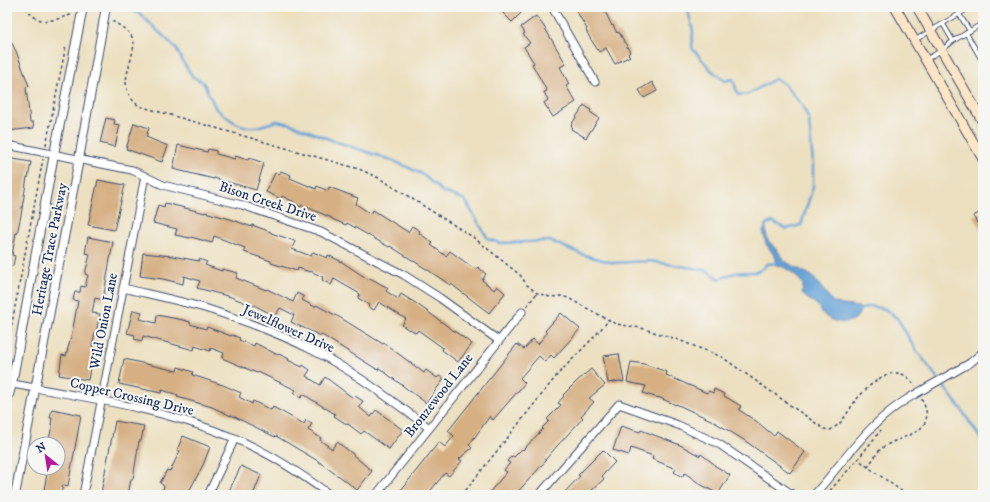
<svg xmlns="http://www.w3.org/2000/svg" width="990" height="502" font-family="'IM FELL DW Pica',serif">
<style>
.water{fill:#66a2d7;stroke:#40689a}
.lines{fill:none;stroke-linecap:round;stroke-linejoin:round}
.stream{stroke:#66a2d7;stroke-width:2.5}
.building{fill:#d6af82}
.service-casing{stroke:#3a4a6d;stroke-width:5.5}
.minor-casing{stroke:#3a4a6d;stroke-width:9}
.tertiary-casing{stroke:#3a4a6d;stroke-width:10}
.secondary-casing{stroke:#3a4a6d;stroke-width:11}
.path{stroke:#3a4a6d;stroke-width:1.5;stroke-dasharray:3 3;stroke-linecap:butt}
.service{stroke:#fff;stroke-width:3.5}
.minor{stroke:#fff;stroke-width:7}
.tertiary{stroke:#fff;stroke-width:8}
.secondary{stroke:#fee5c5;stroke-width:9}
.minor-bridge-casing{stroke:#3a4a6d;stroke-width:9;stroke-linecap:butt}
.minor-bridge{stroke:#fff;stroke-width:7}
.labels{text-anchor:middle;stroke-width:4;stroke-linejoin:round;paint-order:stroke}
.street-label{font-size:14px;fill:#1b2f5e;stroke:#f6f6f2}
</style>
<rect width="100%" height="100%" fill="#f6f6f2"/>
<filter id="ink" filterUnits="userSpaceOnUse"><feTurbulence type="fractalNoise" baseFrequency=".025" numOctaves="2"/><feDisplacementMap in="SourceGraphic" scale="8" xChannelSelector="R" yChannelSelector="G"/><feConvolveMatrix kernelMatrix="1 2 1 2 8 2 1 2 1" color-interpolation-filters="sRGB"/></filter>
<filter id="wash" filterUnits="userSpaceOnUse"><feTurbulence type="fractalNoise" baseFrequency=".012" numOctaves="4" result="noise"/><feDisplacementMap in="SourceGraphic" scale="16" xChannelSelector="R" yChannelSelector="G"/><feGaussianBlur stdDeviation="0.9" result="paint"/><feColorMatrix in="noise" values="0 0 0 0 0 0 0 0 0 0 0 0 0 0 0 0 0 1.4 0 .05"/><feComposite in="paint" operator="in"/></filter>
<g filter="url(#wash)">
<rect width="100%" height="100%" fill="#ece0c0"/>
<path class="water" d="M766,226L767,239L781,255L784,261L812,276L833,302L843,305L859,307C860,311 860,314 856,318C847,325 833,323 824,315C821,312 820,308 817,305C812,300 808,301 802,293L803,284C796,275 788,267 776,265V258L766,244L763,231Z"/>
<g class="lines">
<g class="stream">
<path d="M124,7L140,14L176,48L183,62L193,77L203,82L216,109L234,122L244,127H257L277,121L291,124L334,141L394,161L422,174L443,192L465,200L488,239L500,243L550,241L584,255L614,263L649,261L706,270L720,279C725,277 730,274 735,273C748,270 757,277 767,264L779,263"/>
<path d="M687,7L693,31L692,48L711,70L725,81L733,79L738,95L748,94L775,79L783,83L802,105L809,120L813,164V187L801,225L786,229L773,222L766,224L765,230"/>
<path d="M857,311L869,306L885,309L897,318L916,350L961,409L983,442"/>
</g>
</g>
<g id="blocks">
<g class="building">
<path d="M497,7H527L512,22Z"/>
<path d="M574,7H603L612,26L613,25L617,33L619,32L630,52L628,54L630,56L615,64L606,48L599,52L590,38L586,30L587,29Z"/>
<path d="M536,16L543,25L566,64L560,67L569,84L566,86L576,102L553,117L544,103L548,100L544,92L547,91L532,64L534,63L524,47L530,43L523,34L525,33L521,27Z"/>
<path d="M7,34L16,51L29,86L26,87L30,122H33L34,128L7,131Z"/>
<path d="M652,82L657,91L644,98L639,90Z"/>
<path d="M584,105L591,110L590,112L599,118L586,138L571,129L572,126L571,125Z"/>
<path d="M106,118L115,120L114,124L120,125L115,147L100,143Z"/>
<path d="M134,123L149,128L146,137L168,146L162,162L126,149Z"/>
<path d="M178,145L207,152L208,149L216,151V154L235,159V156L248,160L249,158L264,163L256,190L214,178V179L173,169Z"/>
<path d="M7,158L31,162L28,178L27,177L21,215L17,234L16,233L12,255L15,256L13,266L7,265Z"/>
<path d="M281,171L291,175L290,178L316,189L317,186L328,191L329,187L358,198L356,204L371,214L373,210L408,232L412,226L420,231L419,233L433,243L431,245L446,256L450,251L476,270L478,267L486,274L482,280L494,290L497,286L505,293L489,313L451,284L450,285L431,272L390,246L389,247L347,223L346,225L332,219V218L302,205L301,207L294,203V202L282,196L281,199L266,192L275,173L279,174Z"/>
<path d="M98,180L125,185L114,230L88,225Z"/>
<path d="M165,203L205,213V212L230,219L252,227V225L271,232V233L295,241L292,249L311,256L313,252L327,258L328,255L342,262L369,280L370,278L388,288L386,291L398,299L401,294L417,304L472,344L458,362L442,350L443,348L418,330L416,333L410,329L409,330L402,325L406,319L379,302L374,310L368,307L369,305L358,298L360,294L334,279L331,285L322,280L323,277L310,271V272L298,268L297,271L271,263V261L244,252L245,248L214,236L212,243L191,237L190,238L175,235L177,229L153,223L158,205L164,207Z"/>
<path d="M983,211V233L973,216Z"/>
<path d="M88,237L113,242L103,300L95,298L92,313L100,314L96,333H95L92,346H94L88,380L59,375L62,355L66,356L72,333L78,301L73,300L75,292H80L81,286L85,287L88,275L85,274L90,254L85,253Z"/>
<path d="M143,253L172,256L199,261V259L207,262L205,265L222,271V269L238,273L236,278L266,290L267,289L293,302L297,293L304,297L302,300L315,307L316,305L339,317L383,344L384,343L424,373L426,370L437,378L439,376L444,379L426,403L379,368L378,370L322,335L321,336L291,322L294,315L280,308L275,316L254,305L253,306L231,297L197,288L200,281L184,276L183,284L163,279L140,276Z"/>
<path d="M133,310L142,312L140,319L156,323L157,315L183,320L190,322V324L206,329L207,327L231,336L232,335L240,338L239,340L254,346L255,343L278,355L279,354L289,359L288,360L302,367L303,365L310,370L306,376L320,385L325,377L353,398L355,396L363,401L359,407L371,417L376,410L403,430L389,449L364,431L361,434L348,424V425L334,416L335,414L303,394L301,398L294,393L296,390L258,372L257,373L222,358L224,353L211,348L210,351L195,346L194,350L143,336L142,341L134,339L135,335L127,333Z"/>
<path d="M561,313L580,329L554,358L551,355L545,362L539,356L520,378L525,383L493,420L490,416L469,445L472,448L459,459L462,461L449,476L445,473L427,495H397L439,442L445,447L454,436L448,431L517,344L524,349L533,339L538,344L547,333L545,331Z"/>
<path d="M619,354L624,382L620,381L608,383L603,356Z"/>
<path d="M124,359L177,371L178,367L193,372L192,375L223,385L241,393L239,397L252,404L253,401L271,410L273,407L304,424L306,420L312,424L308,430L321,438L320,440L332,449L337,442L353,454V455L372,471L357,490L338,475V476L318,461L276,436L275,437L231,415V416L212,407L177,397L178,395L162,390L161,393L119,384Z"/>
<path d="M631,362L644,364L667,372L666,375L707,393L709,391L713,393L714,389L724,394V396L741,406L739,410L756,421L774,436L777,431L805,452L790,473L744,440L711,420L676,404V405L658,397V398L643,393L646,386L627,382Z"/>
<path d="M591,369L605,385L589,398L594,402L581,416L583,418L557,446L545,460L546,461L542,465L515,495H487L507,472L504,470L510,463L507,461L512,456L514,457L522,449L523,450L543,429L542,428L549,421L547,419L561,405L558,403L564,396L563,395L577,381Z"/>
<path d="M52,409L81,415L68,486L63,485L61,495H43L48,468H58V444H48L52,425H51L52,418H50Z"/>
<path d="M115,421L144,426L141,441H139L133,479H131L128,495H114L101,493Z"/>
<path d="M621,426L640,432L641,430L680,445L700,456L701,454L714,464V465L730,475L718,494L700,484L685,473L682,477L674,472L676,469L652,459L653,456L631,448L629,455L613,450Z"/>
<path d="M183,436L210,447L203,465L187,495H161L164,486L160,483L167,470L170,471L180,451L177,450Z"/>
<path d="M603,450L615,462L602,476L604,479L591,491L595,495H562L580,476L578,475Z"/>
<path d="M241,466L261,475L253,495H227Z"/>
</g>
</g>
</g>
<g filter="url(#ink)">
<use href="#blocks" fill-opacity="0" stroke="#3a4a6d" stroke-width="1"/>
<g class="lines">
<g class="service-casing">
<g id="service">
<path d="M959,14L970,31"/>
<path d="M943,24L953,41"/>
<path d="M966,33L983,62"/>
<path d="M915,40L971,7"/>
<path d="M927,59L942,50L953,41L983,23"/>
</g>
</g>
<g class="minor-casing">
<g id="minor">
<path d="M552,7L595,82"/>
<path d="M7,145L132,170L163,185L242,205L321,232L404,275L440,298L498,340"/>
<path d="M123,288C152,295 182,301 211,310C245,321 280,334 312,350C354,371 391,400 428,427"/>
<path d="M970,363L983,352"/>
<path d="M7,383C84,397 161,408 234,438C268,452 300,473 330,495"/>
<path d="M83,495L145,176"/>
<path d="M208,495L235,438"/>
<path d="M376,495L522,312"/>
<path d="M539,495L619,404L678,425L719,444L793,495"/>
<path d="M814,495C847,458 868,422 912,396"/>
</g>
</g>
<g class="tertiary-casing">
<g id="tertiary">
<path d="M7,401L12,384L54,154L83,7"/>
<path d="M15,495L79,159L106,7"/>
</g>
</g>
<g class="secondary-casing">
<g id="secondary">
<path d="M895,7L983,159"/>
<path d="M917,7L983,122"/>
</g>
</g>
<g class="path">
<path d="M26,7C38,28 54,20 73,14"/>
<path d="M112,21C120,26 129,30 133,39C135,44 133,49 132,55C127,76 119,90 139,106L359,169L379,178L473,237L520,275L527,285L537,293L550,297L561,296L568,298L616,324L641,328L676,339L722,357L824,429L830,430C832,429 835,427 838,425C845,418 850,408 856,400C871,383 897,357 915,386"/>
<path d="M46,145L66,45"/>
<path d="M978,167L983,176"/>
<path d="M527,306L537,293"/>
<path d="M7,349L43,159"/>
<path d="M868,467L858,459L881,430"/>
<path d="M462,495L558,374L594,337L609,320"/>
<path d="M826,495L858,459"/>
<path d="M907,495L868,467C872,461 876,454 881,449C898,434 942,436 921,398"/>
</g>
<use href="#service" class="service"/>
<use href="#minor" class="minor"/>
<use href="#tertiary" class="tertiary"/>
<use href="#secondary" class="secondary"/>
<g class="minor-bridge-casing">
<path id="minor-bridge" d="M912,396L970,363"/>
</g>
<use href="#minor-bridge" class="minor-bridge"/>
</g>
</g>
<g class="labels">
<g class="street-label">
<text transform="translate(268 201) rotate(18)" y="5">Bison Creek Drive</text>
<text transform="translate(49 249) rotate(-79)" y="5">Heritage Trace Parkway</text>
<text transform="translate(103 321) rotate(-79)" y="5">Wild Onion Lane</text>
<text transform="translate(289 328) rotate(24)" y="5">Jewelflower Drive</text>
<text transform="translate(438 395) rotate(-52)" y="5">Bronzewood Lane</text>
<text transform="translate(132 396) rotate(13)" y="5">Copper Crossing Drive</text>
</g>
</g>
<rect width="990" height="502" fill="none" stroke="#f6f6f2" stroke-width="24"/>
<g transform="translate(46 456) rotate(330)"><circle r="19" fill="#f6f6f2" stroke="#9ea6b7"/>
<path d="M0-3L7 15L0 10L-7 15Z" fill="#b5179e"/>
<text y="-6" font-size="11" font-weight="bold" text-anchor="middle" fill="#1b2f5e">N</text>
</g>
</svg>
